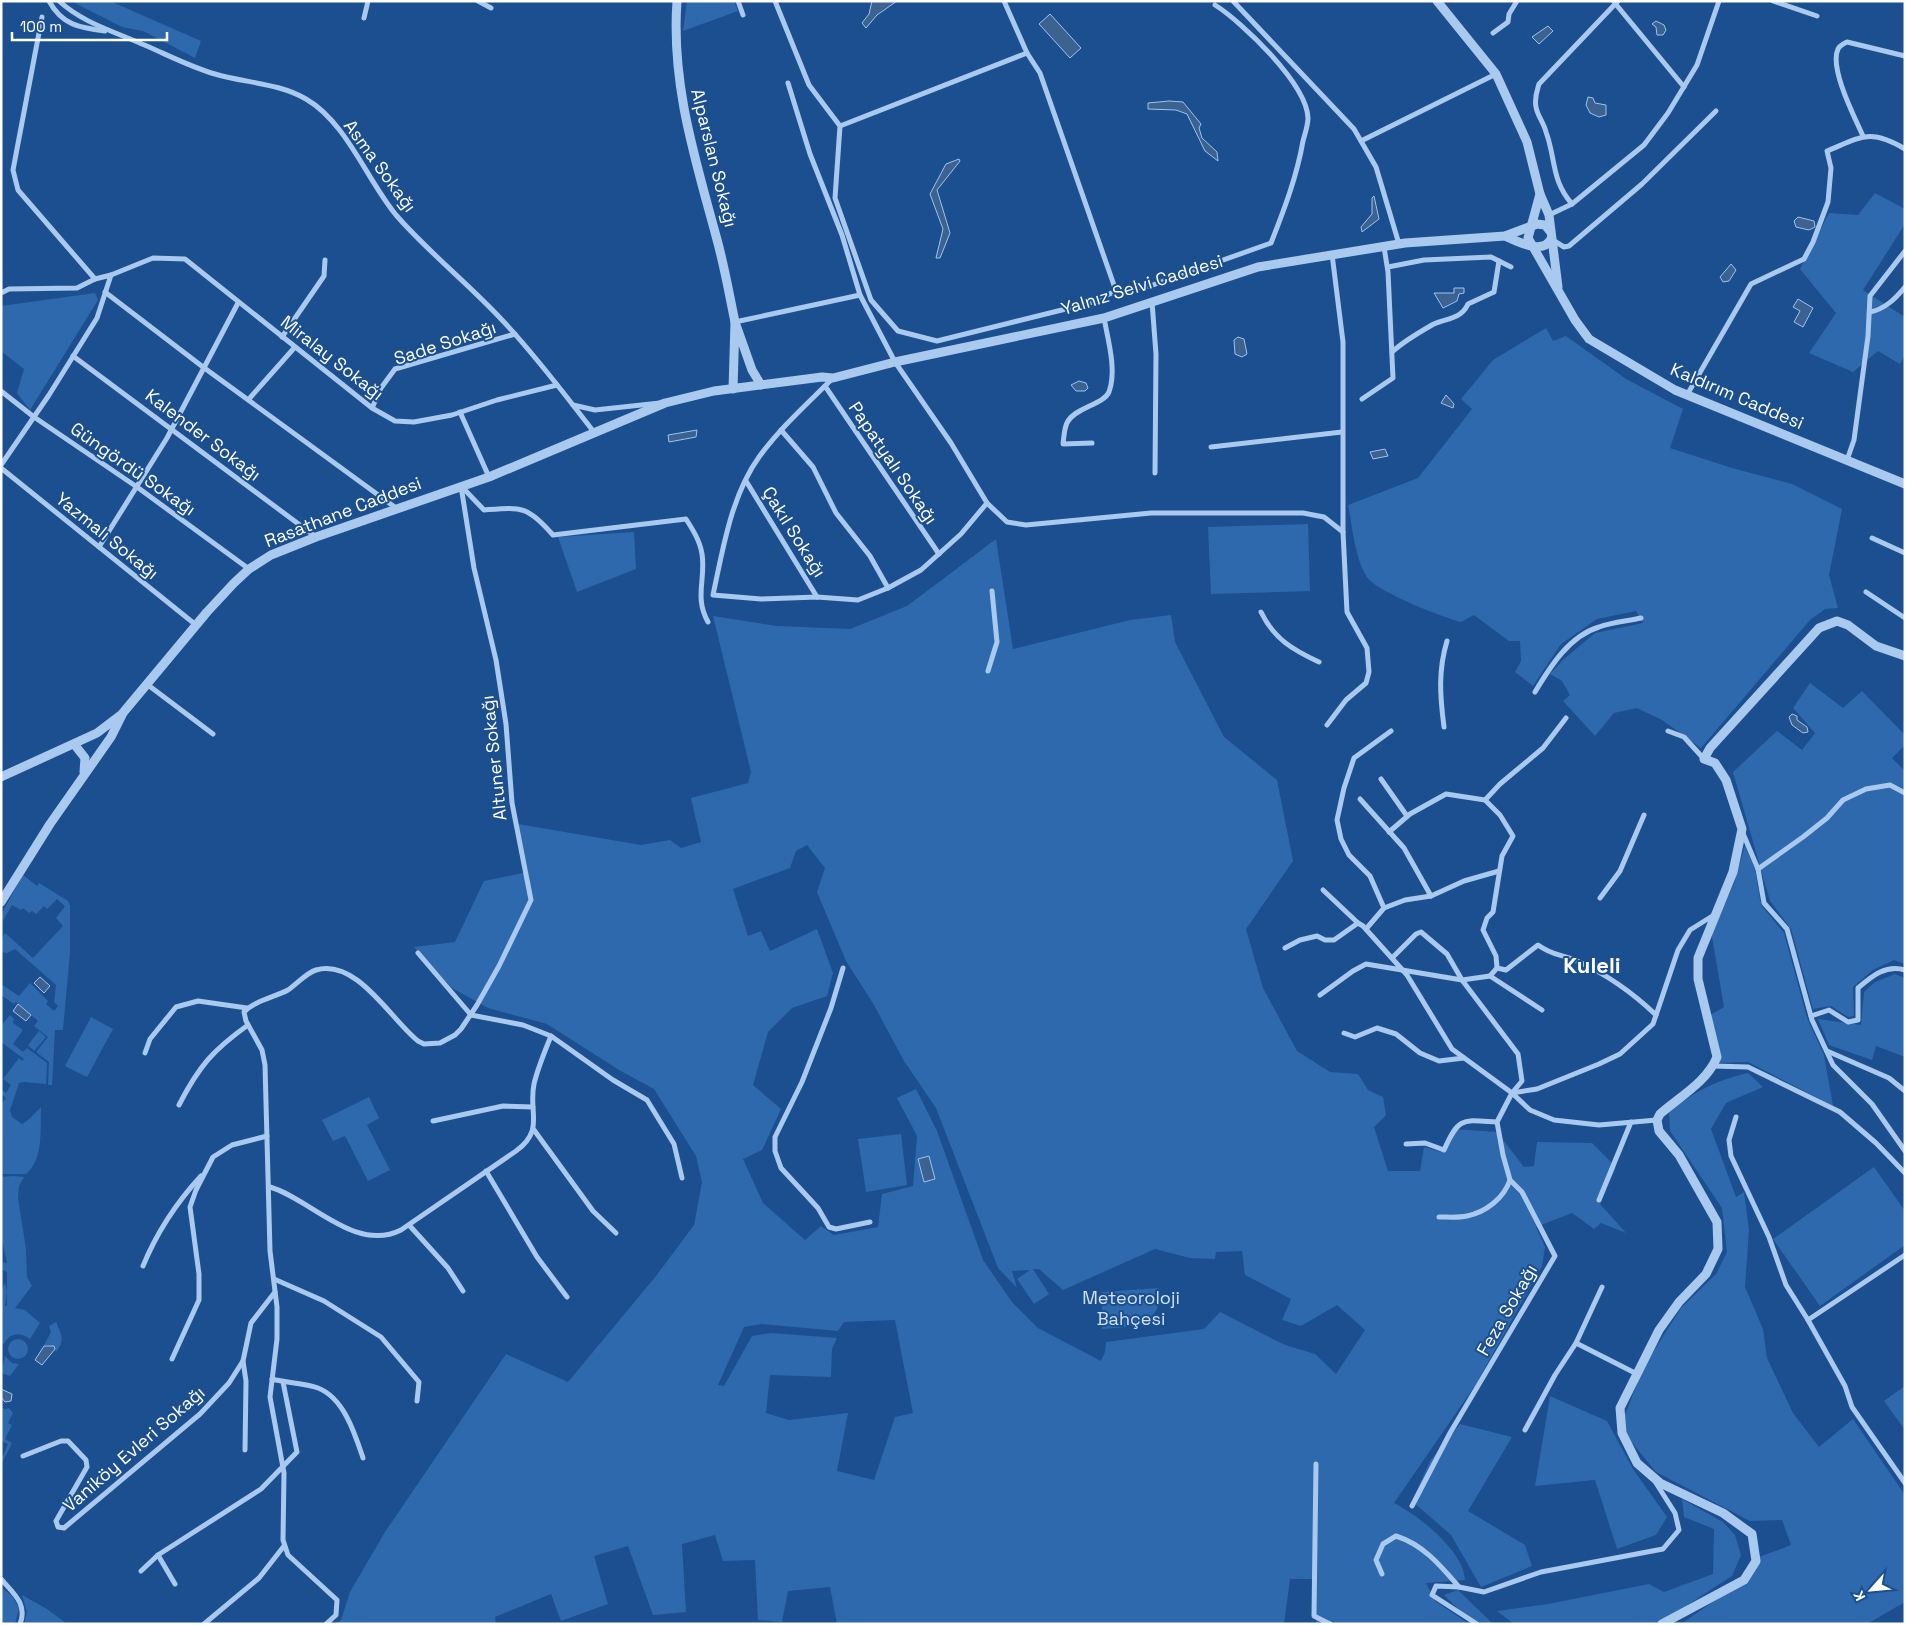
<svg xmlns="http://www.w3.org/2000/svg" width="1906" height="1625" font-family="'Space Grotesk',sans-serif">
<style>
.green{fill:#2e69ad;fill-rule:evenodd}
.water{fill:#3c6290;stroke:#9cc4f0}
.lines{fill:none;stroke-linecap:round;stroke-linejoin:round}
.minor{stroke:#a9c9ee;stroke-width:5}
.tertiary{stroke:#a9c9ee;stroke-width:9}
.labels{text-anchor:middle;stroke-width:4;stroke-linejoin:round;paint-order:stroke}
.street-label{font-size:18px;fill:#fff;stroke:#1b4f8f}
.park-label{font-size:18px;fill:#cfe3fa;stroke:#1b4f8f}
.district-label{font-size:22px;font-weight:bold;fill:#fff;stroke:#1b4f8f}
</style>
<rect width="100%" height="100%" fill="#1b4f8f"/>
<g class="green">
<path d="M71,1H110L201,41L195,58L143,31L122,27Z"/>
<path d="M687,1H734L738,11L683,31Z"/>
<path d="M1875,193L1905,209V224L1863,290L1905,317V355L1900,364L1878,351L1853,372L1809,353L1836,313L1800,269L1829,213L1858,215Z"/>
<path d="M95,293L98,300L30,410L17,393L24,369L1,351V306Z"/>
<path d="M1546,328L1553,341L1566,336L1626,379L1683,409L1670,448L1732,468L1792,484L1842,509L1829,575L1838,608L1825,609L1810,620L1701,748L1662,720L1637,708L1614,713L1595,736L1563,701L1570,695L1562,681L1550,674L1564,659L1595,633L1643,623L1636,611L1597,619L1561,644L1533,686L1515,672L1521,661L1520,641H1509L1474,615L1461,622C1442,617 1377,592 1367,577C1354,556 1353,528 1348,505L1418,478L1472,409L1461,399L1493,360Z"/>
<path d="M1308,524L1310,591L1211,594L1208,527Z"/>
<path d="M634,532L636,569L577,592L558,537Z"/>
<path d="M996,539L1013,649L1130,620L1171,615L1175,642L1224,737L1277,780L1293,861L1246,929L1263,988L1297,1051L1330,1072L1358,1074L1368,1090L1383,1097L1386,1115L1374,1127L1388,1171H1420L1424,1147L1441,1152L1454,1129L1497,1132L1524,1167L1534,1166L1537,1142L1592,1143L1616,1167L1600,1204L1626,1233L1601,1223L1594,1229L1572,1213L1536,1227L1545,1247L1542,1266L1476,1384L1394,1503C1418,1515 1464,1551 1465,1580L1426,1583L1435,1601L1469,1624H1316V1579H1290L1284,1624H837L830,1587L788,1591L782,1622L758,1620L755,1560L723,1561L715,1535L682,1544L686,1612L653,1615L628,1546L594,1556L608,1604L561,1621L551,1594L495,1617L496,1624H335L341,1620L350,1592L385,1532L506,1354L568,1382L656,1276L694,1225L702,1182L696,1156L654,1089L619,1070L547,1024L488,1008L452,988L414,947L455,942L484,881L528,872L518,824L641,845L670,840L681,848L701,842L691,798L748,783L751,772L713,616L777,626L850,629L907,606ZM807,845L825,868L817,892L846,961L874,1005L904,1061L936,1108L998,1268L1017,1288L1012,1271L1030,1270L1017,1279L1034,1304L1049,1294L1033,1269H1039L1063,1290L1155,1249L1190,1258L1215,1259L1216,1252L1242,1251L1245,1275L1291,1299L1282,1320L1301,1326L1337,1305L1365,1330L1336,1374L1315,1354L1285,1345L1220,1312L1204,1329L1106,1342L1105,1352L1101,1361L1038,1328L1012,1302L983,1260L937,1131L916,1089L897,1098L917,1136L913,1186L882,1194L878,1227L834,1235L821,1226L805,1240L763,1203L743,1159L762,1150L781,1109L753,1085L768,1032L792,1008L827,996L833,973L817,929L770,951L761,931L748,936L733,889L790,868L796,851ZM895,1320L913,1413L895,1417L874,1480L837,1471L848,1413L789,1420L766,1413L770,1375L831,1377L832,1349L837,1338L771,1333L752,1336L724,1386L718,1385L744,1327L762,1324L838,1331L844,1322Z"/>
<path d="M1810,683L1843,708L1862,691L1905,735V745L1892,758L1905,771V964L1894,960L1873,970L1853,987L1854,1016L1848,1017L1831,1006L1813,1009L1791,929L1770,901L1733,772L1777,731L1802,750L1815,733L1793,708Z"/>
<path d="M1745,845L1755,869L1761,905L1784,933L1807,1018L1824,1055L1833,1106L1748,1062L1717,1063L1710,1015L1724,1007L1711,931L1734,884Z"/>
<path d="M23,875L37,886L39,883L68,901L70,906V953L63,1030H55L52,1085H48L49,1062L36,1052L48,1037L34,1026L38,1021L16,1002L14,1004L1,995V984L19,996L30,983L48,1001L46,1004L54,1011L58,1006L54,1002L56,985L15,949L7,953L1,952V940L5,933L33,958L63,926L56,918L65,906L57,899L47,909L44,906L36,914L32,911L29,913L23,908L21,910L12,905L1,924V915Z"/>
<path d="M1895,974L1905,978V1057L1876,1046L1872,1060L1829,1045L1818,1019L1861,1025L1864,992L1875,982Z"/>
<path d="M10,1015L14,1019L13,1023L23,1030L13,1044L23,1052L27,1048L47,1063L46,1084L24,1082L19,1083L10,1110L12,1117L22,1124L27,1121L41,1107C40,1129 44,1159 26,1174H1V1104L6,1098L1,1094V1089L6,1093L11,1085L3,1079L19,1058L22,1061L24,1059L1,1042V1026Z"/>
<path d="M91,1017L113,1029L87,1077L65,1066Z"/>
<path d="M39,1031L46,1037L34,1051L28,1045Z"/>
<path d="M1748,1073L1763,1087L1726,1103L1711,1129L1736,1197L1744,1192L1749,1230L1745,1287L1763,1329L1767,1358L1793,1413L1819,1447L1853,1419L1905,1495V1602L1867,1624H1681L1746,1579L1759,1557L1791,1545L1782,1520L1750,1521L1656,1472L1620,1428L1643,1368L1681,1308L1716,1274L1727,1252L1722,1208L1670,1131L1669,1111C1697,1091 1714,1081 1748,1073Z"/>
<path d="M369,1097L379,1118L367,1125L390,1170L368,1181L345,1136L333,1141L322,1120Z"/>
<path d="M901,1134L907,1185L866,1192L858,1139Z"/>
<path d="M1874,1167L1905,1211V1245L1820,1306L1773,1239Z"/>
<path d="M13,1176L24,1177L19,1186L18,1198L26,1249L27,1277L32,1286L15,1308L25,1310L40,1323L30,1339C20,1331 9,1333 4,1344L1,1343V1290L5,1283L7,1291L5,1306H7V1272L1,1269V1262L7,1263L1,1236V1177Z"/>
<path d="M1158,1288C1166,1326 1129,1327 1102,1329V1292Z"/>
<path d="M56,1322C62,1335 65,1341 56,1352L54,1346L44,1345L51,1332L49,1326Z"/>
<circle cx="18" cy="1349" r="10"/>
<path d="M5,1356L12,1363L19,1364L10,1376L1,1373Z"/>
<path d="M1905,1386V1430L1884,1401Z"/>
<path d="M1550,1396L1607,1421L1633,1469L1667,1517L1656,1535L1617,1549L1595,1480L1535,1486Z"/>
<path d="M1,1407L5,1409L9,1408L13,1413L8,1423L12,1425L5,1439L12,1443L1,1465V1455L3,1456L8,1444L1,1441Z"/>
<path d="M1460,1424L1512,1437L1468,1511L1525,1545L1532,1566L1481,1587L1451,1535L1412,1501L1430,1461Z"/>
<path d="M1682,1499L1723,1522L1735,1535L1741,1555L1732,1576L1658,1624H1514L1497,1611L1548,1604L1649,1584L1664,1592L1713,1574L1714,1529L1684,1517Z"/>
<path d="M1,1587L12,1596L19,1608L15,1624H1Z"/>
<path d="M1458,1590L1493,1624C1472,1624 1458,1609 1444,1595Z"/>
<path d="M22,1595L47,1609L67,1624H24L27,1612Z"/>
</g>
<g class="water">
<path d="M872,1H897L877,15L866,28L862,23L869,14Z"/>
<path d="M1050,14L1081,48L1070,58L1039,24Z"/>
<path d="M1656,21L1664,25L1666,30L1663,35H1657L1656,27L1652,24Z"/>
<path d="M1548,26L1553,31L1539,44L1532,37Z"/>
<path d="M1588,97L1593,98L1595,103L1606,105V115L1599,117L1590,113L1586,105Z"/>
<path d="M1169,101L1183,102L1201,124L1199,128L1202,138L1217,152L1218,161L1205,151L1187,114L1176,110L1148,109V103Z"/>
<path d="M959,159L960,161L937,190L950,233L940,258H936L943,229L930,194L946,164Z"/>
<path d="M1374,196L1379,219L1362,232L1361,227L1372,214V198Z"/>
<path d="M1798,217L1814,221L1815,227L1809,230L1796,227L1794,221Z"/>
<path d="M1731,264L1736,270L1729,281L1723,282L1720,277Z"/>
<path d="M1454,288H1464V293L1459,294L1457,301L1443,308L1434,293H1454Z"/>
<path d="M1798,299L1813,308L1803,327L1794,322L1800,311L1793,307Z"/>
<path d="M1238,337L1244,339L1247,354L1242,357L1235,354L1234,340Z"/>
<path d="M1079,381L1086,383L1088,388L1085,391H1076L1071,385Z"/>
<path d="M1446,395L1454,404L1453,408L1441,403Z"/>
<path d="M697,430L696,437L669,442L668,435Z"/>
<path d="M1385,449L1388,456L1373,459L1370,452Z"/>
<path d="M1792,714L1797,716V720L1807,727L1808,732L1803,733L1792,725L1789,717Z"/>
<path d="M40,977L50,986L44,993L34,983Z"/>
<path d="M18,1004L31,1015L26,1021L13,1011Z"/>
<path d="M929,1156L935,1179L924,1182L918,1159Z"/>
<path d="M44,1346H54L55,1349L42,1365L35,1360Z"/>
<path d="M1,1389L12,1394L11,1401L5,1402L1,1397Z"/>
</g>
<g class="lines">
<g class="minor">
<path d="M49,1C62,25 80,28 105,31"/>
<path d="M59,1C83,23 113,31 142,44C166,54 190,67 215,74C245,83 279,83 306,99C346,122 367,180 396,215C429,253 469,284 503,321C536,356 565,395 594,432"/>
<path d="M478,1L491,8"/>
<path d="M738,1L743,15"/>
<path d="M775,1L809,85L840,126L835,198L871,300L898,331L937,341L1090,303L1116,291L1040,73L1027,53L840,126"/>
<path d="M1004,1L1027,53"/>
<path d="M1233,1L1354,129L1376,167L1399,244"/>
<path d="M1773,1L1817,16"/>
<path d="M1614,2L1684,87"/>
<path d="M42,17L13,170L18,190L95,279"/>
<path d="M364,18L368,1"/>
<path d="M1493,33L1508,22L1509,14L1517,1"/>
<path d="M788,83L810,154L842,235L860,295L895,362L951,443L987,503L1007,522L1026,525L1151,513H1303L1324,517L1343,532"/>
<path d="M1863,136C1855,118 1829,68 1838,49C1840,45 1843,44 1847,42L1905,56"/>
<path d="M1361,141L1496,74"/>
<path d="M1572,204C1551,180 1556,159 1546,132C1544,123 1537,115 1536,107C1534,98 1537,91 1539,84L1618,1"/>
<path d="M1549,215L1572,204L1644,145L1668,113L1697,65L1719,1"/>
<path d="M1551,239L1564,247L1569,246L1642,184L1716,111"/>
<path d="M1388,267L1424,260L1491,257L1511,267"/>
<path d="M111,275L153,258L185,259L372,408L395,421L414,422L452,415L497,400L557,385"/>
<path d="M1116,291L1150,286L1271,243C1284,210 1297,176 1303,141C1305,134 1308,125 1308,118C1307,84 1242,22 1215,5"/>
<path d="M105,292L203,367L396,508"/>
<path d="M1,293L9,289L77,288L95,279L111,275L97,318L49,395L1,465"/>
<path d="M1152,302L1156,354L1155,473"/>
<path d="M1870,312C1885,309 1895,299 1905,287"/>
<path d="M735,322L860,295"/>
<path d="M282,337L324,276L325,260"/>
<path d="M1392,352C1404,341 1418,333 1432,325C1445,318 1461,320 1468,304L1494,292L1499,261"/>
<path d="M73,356L316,537"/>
<path d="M832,379C807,404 780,428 759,457C731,496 723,549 713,595L761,599L817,597L858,600L888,588L921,570L961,534L987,503"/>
<path d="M825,386L939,554"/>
<path d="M1,391L34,417L137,487L249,569"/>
<path d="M1687,395L1751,284L1804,259L1813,242L1828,202L1831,168L1827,151C1861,137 1870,128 1905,149"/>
<path d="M249,399L295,347"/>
<path d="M1362,399L1393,378L1388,272L1384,247"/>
<path d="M573,405L595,410L660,403"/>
<path d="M372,408L381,388L395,369L515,334"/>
<path d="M460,412L489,477"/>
<path d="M781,430L813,467L836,513L870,556L888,588"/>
<path d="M1092,443L1063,444C1064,437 1064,427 1068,421C1077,407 1104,404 1109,392C1117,370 1108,340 1104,318"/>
<path d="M1211,447L1342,432"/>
<path d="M1847,460L1854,440L1868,336L1870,296L1905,251"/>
<path d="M1,468L196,625"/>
<path d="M746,481L817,597"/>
<path d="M462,487L484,510C521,507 527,505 553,535L686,519C693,530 700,541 702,554C706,579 694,597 708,622"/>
<path d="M1872,538L1905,553"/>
<path d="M99,547L167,438L238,303"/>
<path d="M1866,592L1905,618"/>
<path d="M1261,612C1274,639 1293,650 1319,662"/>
<path d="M988,671L997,642L992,591"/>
<path d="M148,685L213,734"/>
<path d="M1535,692C1550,667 1569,636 1599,627C1612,622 1628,621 1641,618"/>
<path d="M1327,725L1346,700L1366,683L1369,672L1367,648L1347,612L1343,532V342L1332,254"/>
<path d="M1444,727C1440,696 1438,671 1447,641"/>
<path d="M1668,731L1684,737L1704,759"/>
<path d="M1381,779L1407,816"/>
<path d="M1360,799L1404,848L1431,896"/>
<path d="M1485,800L1500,784L1543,748L1566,718"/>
<path d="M1742,831L1758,869L1764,903L1787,929L1812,1020L1833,1065L1872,1104L1905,1151"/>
<path d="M1758,869L1803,837L1827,818L1843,800L1866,789L1890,785L1905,793"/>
<path d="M1323,890L1358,923"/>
<path d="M1600,898L1620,871L1644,815"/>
<path d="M1384,908L1370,876L1349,855L1341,839L1337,820L1344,788L1354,758L1391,731"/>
<path d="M1366,929L1384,908L1405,900L1431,896L1464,881L1499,871"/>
<path d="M1285,948L1300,940L1317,936L1325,940H1334L1358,923L1363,926L1407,975L1452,1049L1512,1093L1530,1110L1554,1120L1599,1125L1657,1120"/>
<path d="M418,953L471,1015"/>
<path d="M1392,958L1416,934L1421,932L1447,954L1462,980L1518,1054L1522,1081L1512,1093L1497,1122C1463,1120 1459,1116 1444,1150L1425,1143L1406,1144"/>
<path d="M843,968L831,1008L802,1082L775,1137V1151L781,1168L818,1208L829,1227L836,1229L870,1222"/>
<path d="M1497,968L1506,970L1538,945C1553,956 1561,954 1577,961C1606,974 1633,993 1656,1015"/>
<path d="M1490,976L1542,1010"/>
<path d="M1320,995L1353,971L1366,964L1462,980L1490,976L1497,968L1496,956L1483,930L1487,918L1493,912L1502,856L1513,836L1500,815L1485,800L1446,794L1410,814L1389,832"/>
<path d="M471,1015L523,1025L551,1036L613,1080L647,1100L674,1144L682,1178"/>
<path d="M1811,1016L1829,1010L1848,1022L1858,1020V988C1872,976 1886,964 1905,970"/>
<path d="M1344,1033L1355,1037L1377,1028L1396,1034L1420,1053L1439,1061L1464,1058"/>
<path d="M1827,1051L1889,1078L1905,1091"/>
<path d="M145,1053L150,1039L176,1007L198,1001L247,1008"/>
<path d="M1713,1066L1748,1067L1840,1112L1876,1143L1905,1173"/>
<path d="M1512,1093L1537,1089L1599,1064L1620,1054L1653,1024L1678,950L1690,930L1714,915"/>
<path d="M179,1105C199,1066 213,1050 248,1025"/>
<path d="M1736,1117L1729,1140L1731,1156L1769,1237L1786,1285L1808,1320L1905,1255"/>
<path d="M433,1121L503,1106L533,1107"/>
<path d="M534,1130L593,1211L616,1233"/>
<path d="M486,1171L537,1257L567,1297"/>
<path d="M270,1187C311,1199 355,1253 401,1230L516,1151C545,1130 528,1112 534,1084C538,1067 545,1051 551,1036"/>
<path d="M1599,1200L1631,1122"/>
<path d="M1439,1217C1448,1217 1458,1218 1467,1216C1486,1212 1504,1198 1510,1180"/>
<path d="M409,1225L448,1268L463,1291"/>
<path d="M143,1266C157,1232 176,1203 201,1176"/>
<path d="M274,1279L324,1301L381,1337L419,1382L417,1401"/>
<path d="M1602,1287L1576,1343L1637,1374"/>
<path d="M1808,1320L1845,1386L1852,1407L1905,1483"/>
<path d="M172,1359L199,1300V1274L190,1207L196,1190L213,1157L232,1145L267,1136"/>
<path d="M243,1361L246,1381L245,1450"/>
<path d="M272,1379C287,1383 304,1383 318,1388C344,1398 355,1434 363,1458"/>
<path d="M1525,1430L1555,1375L1576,1343"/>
<path d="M23,1456L61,1441H68L86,1460L87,1467L56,1521L58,1527L64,1528L200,1414L229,1383L243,1361L251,1323L275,1292"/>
<path d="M1316,1464L1314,1616L1330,1624"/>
<path d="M1412,1506L1450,1433L1555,1256L1522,1192L1510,1180L1503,1155L1497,1122"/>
<path d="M158,1555L175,1584"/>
<path d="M141,1571L158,1555L261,1489L297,1452L283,1382"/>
<path d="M1382,1574L1376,1560L1383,1544L1396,1536C1424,1545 1441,1566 1459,1587L1436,1586L1432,1595L1477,1624"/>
<path d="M1,1579C13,1593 28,1604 20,1624"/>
<path d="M1459,1587L1484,1592L1541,1572L1663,1549L1679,1530L1675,1513L1656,1483"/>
<path d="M204,1624L259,1578L284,1546"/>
<path d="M326,1624L336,1615L337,1600L288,1555L283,1540L284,1473L270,1397L277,1339V1307L270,1251L265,1065L262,1050L246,1021L244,1012C254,1001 275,997 288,990C297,984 306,973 316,970C357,958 391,1020 418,1041L424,1044L440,1043L455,1035L461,1029L477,1005L499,966L531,900L512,803L506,724L496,660L474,568L461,486"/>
</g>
<g class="tertiary">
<path d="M677,1C671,84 695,158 716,236C724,264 729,293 735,322"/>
<path d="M1437,1L1496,74L1527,142L1540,194L1549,215L1558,287"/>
<path d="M1540,194L1528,238L1575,320L1589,339L1675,390L1905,484"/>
<path d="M1505,236C1518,242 1543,255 1551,239"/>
<path d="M733,389L735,322L752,370L761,385"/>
<path d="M74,744L85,758L84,772"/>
<path d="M1,777L97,733L122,714L207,612L234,583L249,569L271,555L316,537L489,477L665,403L714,391L822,377L833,378L895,362L1104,318L1258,267L1405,243L1505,236L1537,224L1545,225L1550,231"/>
<path d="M1,902L50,824L111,737L122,715"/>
<path d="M1662,1624L1744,1580L1756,1561L1752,1534L1723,1513L1660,1483L1637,1463L1622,1433L1620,1408L1659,1330L1679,1302L1706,1274L1718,1249L1717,1222L1679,1155L1659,1131L1657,1120L1660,1114C1679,1097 1707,1082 1717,1057L1698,979V958L1733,872L1742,829L1726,780L1715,763L1704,759L1710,748L1819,628L1837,621L1848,625L1876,646L1905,656"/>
</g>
</g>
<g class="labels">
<g class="street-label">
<text transform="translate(714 158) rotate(76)" y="6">Alparslan Sokağı</text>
<text transform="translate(380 166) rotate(54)" y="6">Asma Sokağı</text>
<text transform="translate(1142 285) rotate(-17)" y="6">Yalnız Selvi Caddesi</text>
<text transform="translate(445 343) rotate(-18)" y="6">Sade Sokağı</text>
<text transform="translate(332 358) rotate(38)" y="6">Miralay Sokağı</text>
<text transform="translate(1737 396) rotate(23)" y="6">Kaldırım Caddesi</text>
<text transform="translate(203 435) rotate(37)" y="6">Kalender Sokağı</text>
<text transform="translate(893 463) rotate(56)" y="6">Papatyalı Sokağı</text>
<text transform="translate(133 469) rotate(35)" y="6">Güngördü Sokağı</text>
<text transform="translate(343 512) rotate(-21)" y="6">Rasathane Caddesi</text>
<text transform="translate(794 532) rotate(58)" y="6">Çakıl Sokağı</text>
<text transform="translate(107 536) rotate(39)" y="6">Yazmalı Sokağı</text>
<text transform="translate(494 758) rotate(-96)" y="6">Altuner Sokağı</text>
<text transform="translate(1507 1310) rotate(-60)" y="6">Feza Sokağı</text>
<text transform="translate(134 1449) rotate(-41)" y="6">Vaniköy Evleri Sokağı</text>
</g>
<g class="park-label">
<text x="1131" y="1304">Meteoroloji<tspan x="1131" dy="21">Bahçesi</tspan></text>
</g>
<g class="district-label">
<text x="1592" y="973">Kuleli</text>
</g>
</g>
<rect width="1906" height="1625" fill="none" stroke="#ffffff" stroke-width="5"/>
<g transform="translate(1871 1590) rotate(243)" stroke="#1b4f8f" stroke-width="4" paint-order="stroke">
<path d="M0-4L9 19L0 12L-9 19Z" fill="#ffffff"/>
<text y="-8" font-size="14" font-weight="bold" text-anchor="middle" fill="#ffffff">K</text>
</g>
<path d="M12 32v8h155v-8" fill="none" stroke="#ffffff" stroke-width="2.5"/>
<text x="20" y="32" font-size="15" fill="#ffffff" stroke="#1b4f8f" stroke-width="4" paint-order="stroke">100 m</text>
</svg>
